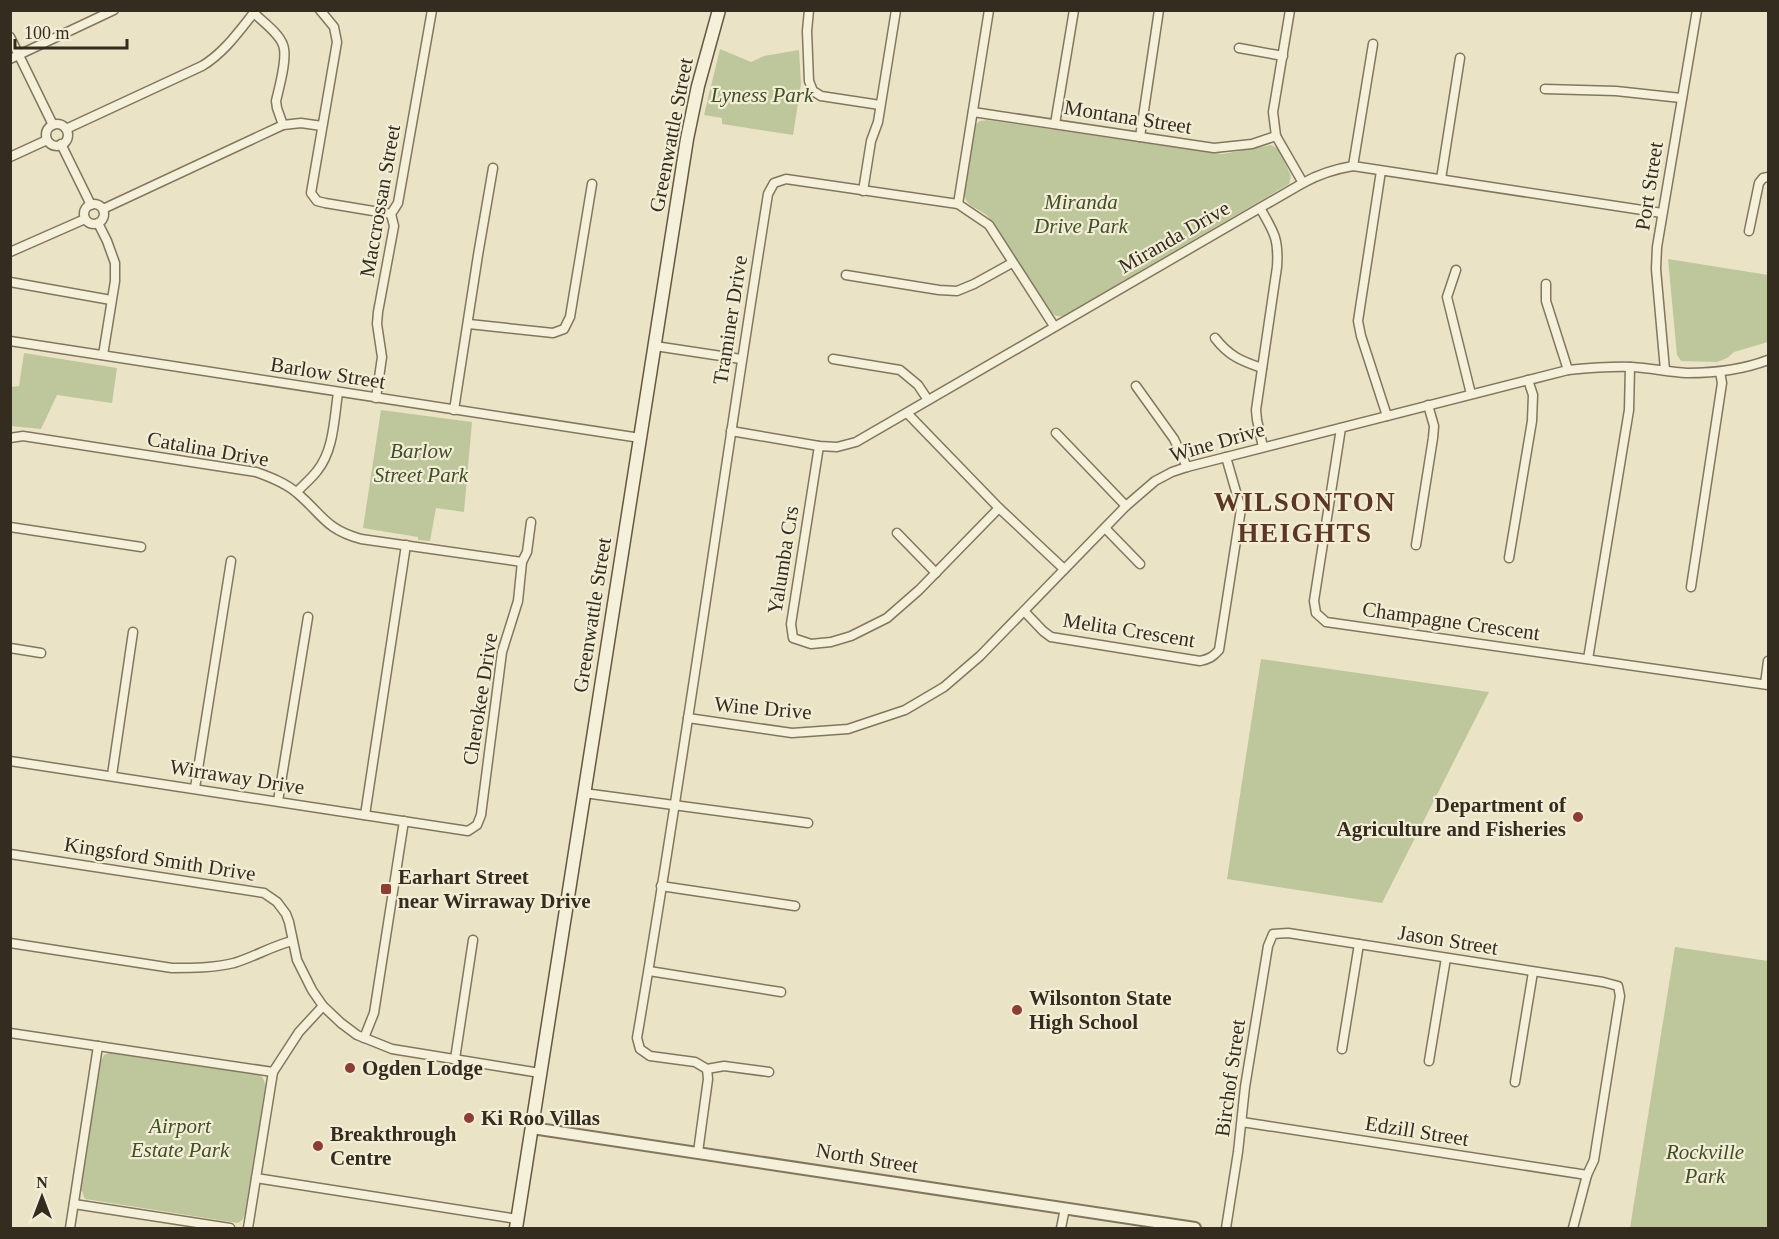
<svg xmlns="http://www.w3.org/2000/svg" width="1779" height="1239" font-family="'Times New Roman',serif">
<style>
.green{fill:#bdc79b}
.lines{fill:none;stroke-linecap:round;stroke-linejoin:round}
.minor-casing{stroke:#83765e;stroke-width:11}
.tertiary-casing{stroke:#83765e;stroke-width:14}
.secondary-casing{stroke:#655741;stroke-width:15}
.minor{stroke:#f5f0d9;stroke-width:8}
.tertiary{stroke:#f5f0d9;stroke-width:10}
.secondary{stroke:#f5f0d9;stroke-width:12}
.poi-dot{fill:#8c3d34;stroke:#f2edd5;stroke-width:2}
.labels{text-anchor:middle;stroke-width:4.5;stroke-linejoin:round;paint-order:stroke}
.park-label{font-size:21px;font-style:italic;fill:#414f29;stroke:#f2edd5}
.street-label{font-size:21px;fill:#352c20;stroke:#f2edd5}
.poi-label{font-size:21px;font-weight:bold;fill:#352c20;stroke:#f2edd5;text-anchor:start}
.district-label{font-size:27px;font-weight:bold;letter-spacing:1.5px;fill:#5d3624;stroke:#f2edd5}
</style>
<rect width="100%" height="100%" fill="#eae3c6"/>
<g class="green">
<path d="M720,49L751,62L764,56L799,50L801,84L793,135L722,124V118L704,115Z"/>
<path d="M987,120L1223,154L1271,145L1279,149L1291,176L1289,184L1065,315C1057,318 1053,315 1048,309C1028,279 1010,247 989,218C980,207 966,209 964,193L975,125L980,121Z"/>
<path d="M1668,259L1768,275V342L1734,352L1727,358L1717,362L1681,361L1677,355Z"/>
<path d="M24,353L117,368L112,403L57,395L41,429L11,426V387L19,386Z"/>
<path d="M381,410L472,422L464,512L436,508L430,541L418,540V537L363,528Z"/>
<path d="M1261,659L1489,692L1382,903L1227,879Z"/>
<path d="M1675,947L1768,961V1228H1630Z"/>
<path d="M110,1052L258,1074C263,1077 265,1080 265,1087L245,1213L243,1219L238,1223L85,1199L81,1189L101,1061L104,1055Z"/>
</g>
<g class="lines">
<g class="minor-casing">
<g id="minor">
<path d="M320,10L334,27L337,42L311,193L317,201L325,203L391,214"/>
<path d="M809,10L807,31L809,81L813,91L821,96L880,105"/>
<path d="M1290,10L1273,112L1276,136L1303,183"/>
<path d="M254,13C263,22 279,33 283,45C288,57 279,88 276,101L277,108L283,125"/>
<path d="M10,37L53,125"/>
<path d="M1239,48L1283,56"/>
<path d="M10,59L114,10"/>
<path d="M1545,89L1616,91L1681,98"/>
<path d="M973,112L1214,148L1252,144L1276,136"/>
<path d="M1055,124L1074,10"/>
<circle cx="57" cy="135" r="11"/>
<path d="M66,129L202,66C224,53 240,30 256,10"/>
<path d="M1140,137L1159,10"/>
<path d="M61,144L91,205"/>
<path d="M10,157L47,140"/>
<path d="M1353,166L1373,44"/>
<path d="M1381,171L1358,321L1361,336L1387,416"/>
<path d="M1441,179L1460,58"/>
<path d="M863,191L871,141L878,122L896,10"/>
<path d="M958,204L989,10"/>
<circle cx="94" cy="214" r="10"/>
<path d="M1260,208C1274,232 1279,239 1277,267L1256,410L1257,420L1263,447"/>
<path d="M103,209L283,125L301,123L322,126"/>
<path d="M98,223L107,241L115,263V281L103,355"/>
<path d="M1749,231L1759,183L1763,178L1768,177"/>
<path d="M10,252L85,219"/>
<path d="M1456,270L1447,297L1471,394"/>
<path d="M846,275L939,290L957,291L974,284L1012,263"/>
<path d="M10,282L111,300"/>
<path d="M1546,284V301L1568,370"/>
<path d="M469,324L553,333L564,329L570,317L592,184"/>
<path d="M1215,338C1229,356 1241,361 1262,368"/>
<path d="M10,341L640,438"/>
<path d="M655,346L741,359"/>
<path d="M833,359L900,370L918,385L928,400"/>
<path d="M1665,370L1656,269L1657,247L1697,10"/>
<path d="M1136,386L1174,439L1187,467"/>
<path d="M376,398L382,357L377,324L378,312L394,226L391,214L398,203L432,10"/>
<path d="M454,410L478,255L493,168"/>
<path d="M907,413L999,508L1064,569"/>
<path d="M1341,428L1314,601L1316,613L1326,622L1768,685"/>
<path d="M731,431L819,446L837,447L856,442L1303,183C1319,174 1335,169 1353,166L1662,213"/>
<path d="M1056,433L1126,506"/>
<path d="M10,438L23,436L256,472C270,477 286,483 297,493C323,515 325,529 361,539L522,562"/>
<path d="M819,446L791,624L793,638L811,644L831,642L851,636L887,618L919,590L999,508"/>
<path d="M297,492C303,485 311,479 317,471C334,450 334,419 338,393"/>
<path d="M10,527L141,547"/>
<path d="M1105,528L1140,564"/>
<path d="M897,533L936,573"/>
<path d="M1416,545L1433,438L1434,426L1428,405"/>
<path d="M1509,558L1532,421L1533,395L1528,380"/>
<path d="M1691,587L1722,383L1720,372"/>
<path d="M1024,611L1043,631L1051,637L1200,661C1209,659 1213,657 1219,650L1241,509L1226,457"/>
<path d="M10,648L41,653"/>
<path d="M1588,659L1629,410L1630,367"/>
<path d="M1765,684L1768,661"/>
<path d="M688,718L792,733L848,729L905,710L944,687L980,656L1126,506L1155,481L1172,472L1187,467L1568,370C1589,368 1610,366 1632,367C1650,368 1669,372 1687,373C1715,373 1742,370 1768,360"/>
<path d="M10,761L468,831L477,825L481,815L502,652L518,601L522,562L527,552L531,522"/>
<path d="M112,775L133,632"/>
<path d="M195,788L231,561"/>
<path d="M584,793L808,823"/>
<path d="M278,801L308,617"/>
<path d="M365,815L406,545"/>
<path d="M10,854L264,893L277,902L286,914L289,922L297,960L312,990L323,1006L341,1023L357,1035L392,1049L540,1073"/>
<path d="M661,886L795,906"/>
<path d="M10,943L172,968C193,968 213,968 234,963C254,957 272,946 292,941"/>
<path d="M649,971L781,992"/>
<path d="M10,1033L273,1072"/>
<path d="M364,1038L374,1013L404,821"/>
<path d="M1342,1049L1359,944"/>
<path d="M455,1059L473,940"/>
<path d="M1429,1061L1446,958"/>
<path d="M769,1072L724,1066L707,1069L695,1062L650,1056L640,1049L637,1038C685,757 723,475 768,194L774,183L786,179L958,204L989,225L1054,326"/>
<path d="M1515,1082L1533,972"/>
<path d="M1242,1122L1587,1175"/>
<path d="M698,1152L708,1079L707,1069"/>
<path d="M256,1178L517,1219"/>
<path d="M74,1204L230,1228"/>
<path d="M70,1228L98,1046"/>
<path d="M248,1228L273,1072L299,1032L323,1006"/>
<path d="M1061,1228L1065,1208"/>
<path d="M1226,1228L1238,1152L1245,1087L1268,946L1273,934L1288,933L1603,982L1618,986L1620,996L1594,1160L1587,1175L1573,1228"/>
</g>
</g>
<g class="tertiary-casing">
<path id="tertiary" d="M532,1128L1195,1228"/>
</g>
<g class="secondary-casing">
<path id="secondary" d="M516,1228L687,139L698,86L719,10"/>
</g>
<use href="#minor" class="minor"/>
<use href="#tertiary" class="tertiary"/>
<use href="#secondary" class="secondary"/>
</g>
<g class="poi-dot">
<circle cx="1578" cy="817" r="6"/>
<rect x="380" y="883" width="12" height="12" rx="3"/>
<circle cx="1017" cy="1010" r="6"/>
<circle cx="350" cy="1068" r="6"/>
<circle cx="469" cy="1118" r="6"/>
<circle cx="318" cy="1146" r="6"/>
</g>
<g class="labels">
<g class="park-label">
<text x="762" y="102">Lyness Park</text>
<text x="1081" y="209">Miranda<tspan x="1081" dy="24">Drive Park</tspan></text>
<text x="421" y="458">Barlow<tspan x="421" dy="24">Street Park</tspan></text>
<text x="180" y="1133">Airport<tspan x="180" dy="24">Estate Park</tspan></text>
<text x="1705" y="1159">Rockville<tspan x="1705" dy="24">Park</tspan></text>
</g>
<g class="street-label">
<text transform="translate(1128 117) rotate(9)" y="7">Montana Street</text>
<text transform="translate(671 135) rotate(-79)" y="7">Greenwattle Street</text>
<text transform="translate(1649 186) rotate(-81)" y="7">Port Street</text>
<text transform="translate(380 201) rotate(-80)" y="7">Maccrossan Street</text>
<text transform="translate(1174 237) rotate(-30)" y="7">Miranda Drive</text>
<text transform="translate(730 320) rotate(-81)" y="7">Traminer Drive</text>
<text transform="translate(328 373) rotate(9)" y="7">Barlow Street</text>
<text transform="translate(1217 442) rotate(-16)" y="7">Wine Drive</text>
<text transform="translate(208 449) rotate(10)" y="7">Catalina Drive</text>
<text transform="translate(783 560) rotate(-81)" y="7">Yalumba Crs</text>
<text transform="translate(592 615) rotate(-81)" y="7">Greenwattle Street</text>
<text transform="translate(1451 621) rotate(8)" y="7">Champagne Crescent</text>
<text transform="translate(1129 630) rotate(9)" y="7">Melita Crescent</text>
<text transform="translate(480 699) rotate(-81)" y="7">Cherokee Drive</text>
<text transform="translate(763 708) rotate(5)" y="7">Wine Drive</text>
<text transform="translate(237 777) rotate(9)" y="7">Wirraway Drive</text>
<text transform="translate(160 859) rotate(9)" y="7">Kingsford Smith Drive</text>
<text transform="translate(1448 940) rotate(9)" y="7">Jason Street</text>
<text transform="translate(1230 1078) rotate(-82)" y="7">Birchof Street</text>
<text transform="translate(1417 1131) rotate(9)" y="7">Edzill Street</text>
<text transform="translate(867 1158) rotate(9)" y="7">North Street</text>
</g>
<g class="poi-label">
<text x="1566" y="812" text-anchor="end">Department of<tspan x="1566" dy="24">Agriculture and Fisheries</tspan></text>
<text x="398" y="884">Earhart Street<tspan x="398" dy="24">near Wirraway Drive</tspan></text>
<text x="1029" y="1005">Wilsonton State<tspan x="1029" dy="24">High School</tspan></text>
<text x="362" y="1075">Ogden Lodge</text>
<text x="481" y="1125">Ki Roo Villas</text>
<text x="330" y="1141">Breakthrough<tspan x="330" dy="24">Centre</tspan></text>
</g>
<g class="district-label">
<text x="1305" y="511">WILSONTON<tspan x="1305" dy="31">HEIGHTS</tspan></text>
</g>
</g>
<rect width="1779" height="1239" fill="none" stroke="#352c20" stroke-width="24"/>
<g transform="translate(42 1197)" stroke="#f2edd5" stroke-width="4.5" paint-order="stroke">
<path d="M0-4.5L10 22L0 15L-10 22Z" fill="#352c20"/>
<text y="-9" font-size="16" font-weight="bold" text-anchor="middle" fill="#352c20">N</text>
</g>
<path d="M15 39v9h112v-9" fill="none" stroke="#352c20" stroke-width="3"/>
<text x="24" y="39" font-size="18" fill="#352c20" stroke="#f2edd5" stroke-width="4.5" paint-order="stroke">100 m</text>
</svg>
